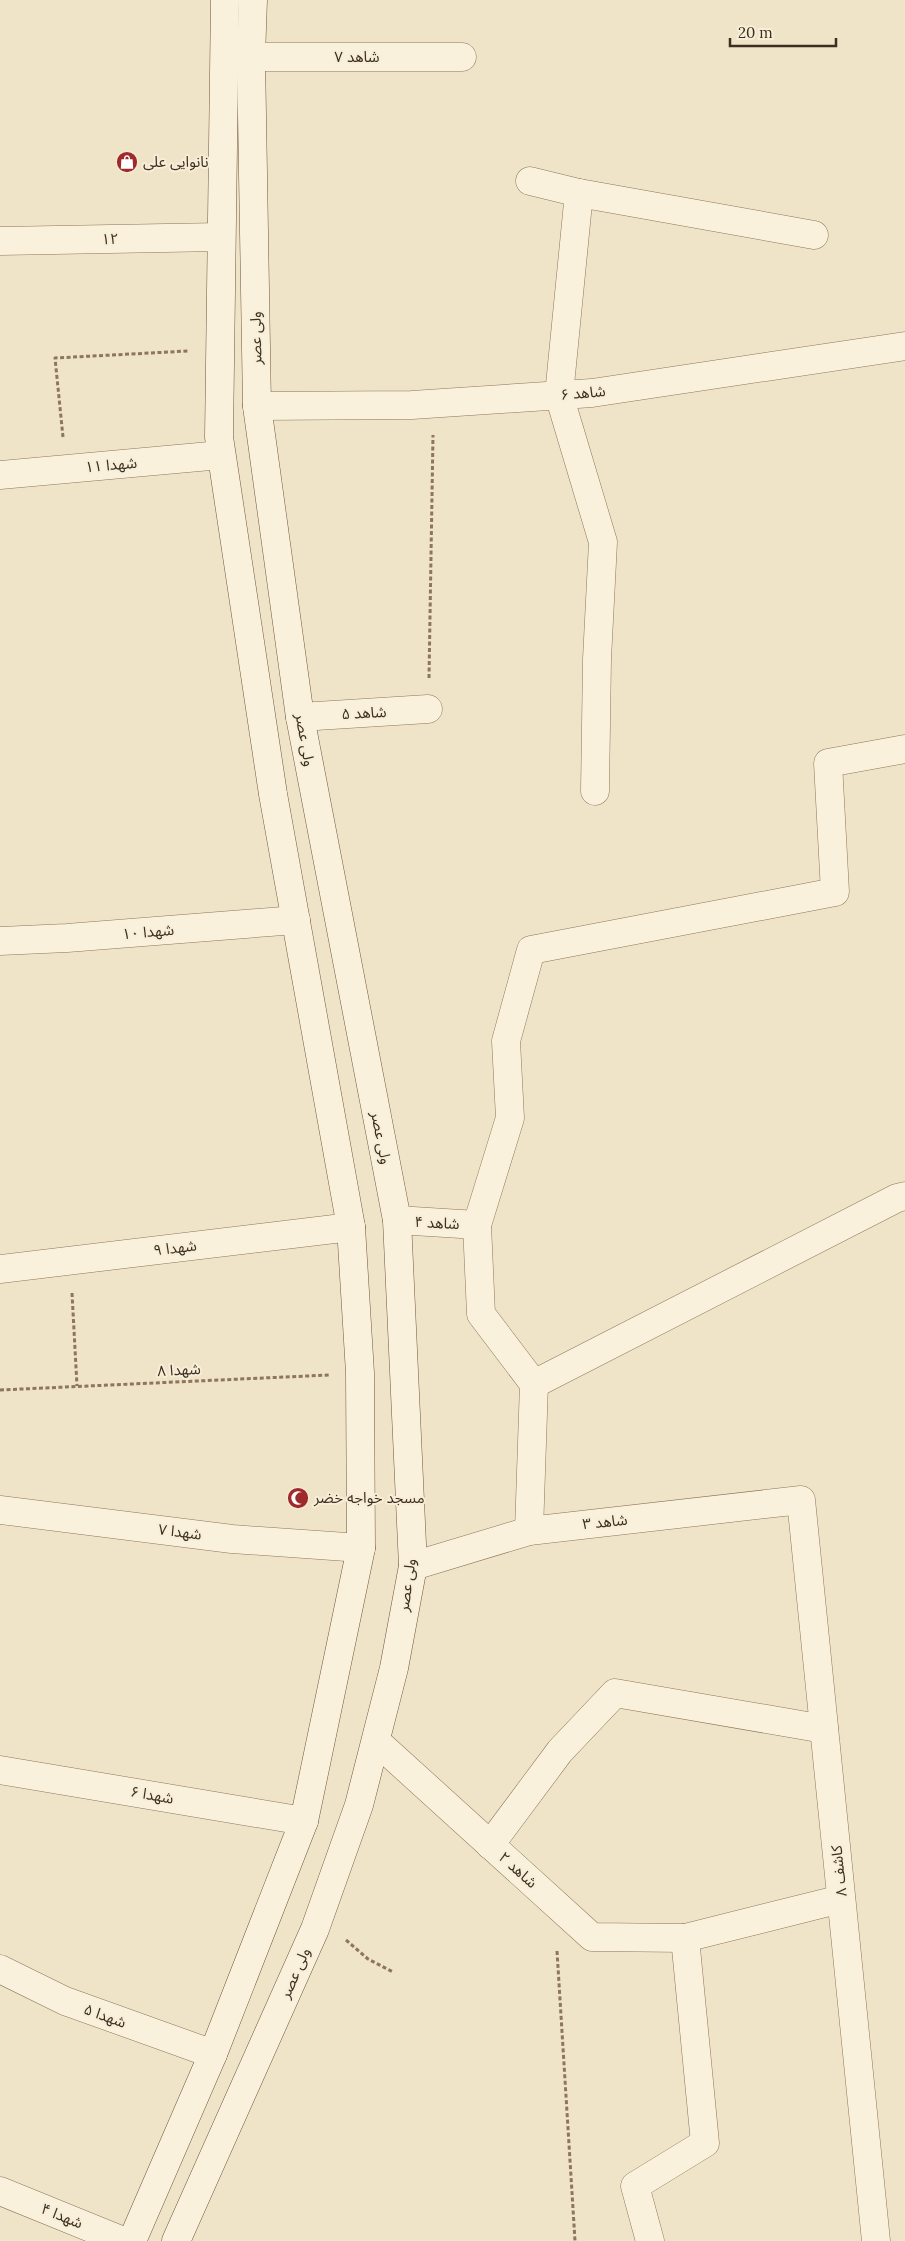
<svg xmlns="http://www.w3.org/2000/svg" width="905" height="2241" font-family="Lora,'Noto Sans Arabic',serif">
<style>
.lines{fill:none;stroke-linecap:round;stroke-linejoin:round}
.minor-casing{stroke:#8d765c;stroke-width:29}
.secondary-casing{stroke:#6f573f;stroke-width:29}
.path{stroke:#8d765c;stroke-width:3;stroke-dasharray:4 2.5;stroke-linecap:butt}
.minor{stroke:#faf1dc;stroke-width:28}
.secondary{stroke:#faf1dc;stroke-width:28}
.labels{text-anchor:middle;stroke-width:4;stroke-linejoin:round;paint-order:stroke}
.street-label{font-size:15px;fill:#3d2e20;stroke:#f7eed8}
.poi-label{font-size:15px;fill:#3d2e20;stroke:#f7eed8;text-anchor:start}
</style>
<rect width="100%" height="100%" fill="#f0e4c8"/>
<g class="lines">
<g class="minor-casing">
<g id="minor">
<path d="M251,57H462"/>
<path d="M530,181L579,193L559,395L603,542L597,659L595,791"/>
<path d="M579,193L814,235"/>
<path d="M0,241L220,237"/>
<path d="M257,406L412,405L592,393L905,346"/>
<path d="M0,475L221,455"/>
<path d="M300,717L428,709"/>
<path d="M0,941L67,938L296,920"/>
<path d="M397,1220L477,1225"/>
<path d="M0,1269L351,1227"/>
<path d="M534,1384L897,1198L905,1196"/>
<path d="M0,1510L232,1539L361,1548"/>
<path d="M529,1531L534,1384L481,1314L477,1225L510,1118L506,1041L531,950L835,892L828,763L905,749"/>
<path d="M413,1566L529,1531L801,1500L876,2241"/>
<path d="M376,1741L592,1937L685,1938L841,1899"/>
<path d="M0,1770L304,1821"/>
<path d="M490,1845L560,1751L615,1693L824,1729"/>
<path d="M0,1969L65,2001L213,2054"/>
<path d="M0,2191L123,2241"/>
<path d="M650,2241L635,2186L705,2143L685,1938"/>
</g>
</g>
<g class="secondary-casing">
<g id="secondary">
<path d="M132,2241L213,2054L304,1821L361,1548L360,1373L351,1227L273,794L219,437L225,0"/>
<path d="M176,2241L315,1929L359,1805L394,1668L413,1566L397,1220L300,717L257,406L251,57L253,0"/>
</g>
</g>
<g class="path">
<path d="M63,437L55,358L188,351"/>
<path d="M429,678L433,435"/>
<path d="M72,1293L77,1386"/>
<path d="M0,1390L329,1375"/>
<path d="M346,1940L368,1959L393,1972"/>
<path d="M557,1951L575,2241"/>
</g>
<use href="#minor" class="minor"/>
<use href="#secondary" class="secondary"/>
</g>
<defs>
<g id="shop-disc" transform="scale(1.125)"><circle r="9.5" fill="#9e2a2b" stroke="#f7eed8"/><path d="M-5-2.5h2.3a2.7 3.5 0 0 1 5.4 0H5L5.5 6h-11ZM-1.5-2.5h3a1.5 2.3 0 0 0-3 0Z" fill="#fff"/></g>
<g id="mosque-disc" transform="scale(1.125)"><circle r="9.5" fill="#9e2a2b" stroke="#f7eed8"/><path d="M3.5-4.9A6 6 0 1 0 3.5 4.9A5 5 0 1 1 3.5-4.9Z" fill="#fff"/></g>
</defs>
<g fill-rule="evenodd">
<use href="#shop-disc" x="127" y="162"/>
<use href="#mosque-disc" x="298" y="1498"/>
</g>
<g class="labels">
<g class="street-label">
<text x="357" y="62">شاهد ۷</text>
<text transform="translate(110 239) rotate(-1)" y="5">۱۲</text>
<text transform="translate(256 338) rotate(-91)" y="5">ولی عصر</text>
<text transform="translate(583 393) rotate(-5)" y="5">شاهد ۶</text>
<text transform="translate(111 465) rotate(-5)" y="5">شهدا ۱۱</text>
<text transform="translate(364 713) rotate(-3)" y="5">شاهد ۵</text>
<text transform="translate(305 740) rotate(80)" y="5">ولی عصر</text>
<text transform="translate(148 932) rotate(-5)" y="5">شهدا ۱۰</text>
<text transform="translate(381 1138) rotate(79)" y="5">ولی عصر</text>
<text transform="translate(437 1223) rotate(3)" y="5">شاهد ۴</text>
<text transform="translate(175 1248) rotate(-7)" y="5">شهدا ۹</text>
<text transform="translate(179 1370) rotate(-3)" y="5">شهدا ۸</text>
<text transform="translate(605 1522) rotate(-6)" y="5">شاهد ۳</text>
<text transform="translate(180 1532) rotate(7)" y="5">شهدا ۷</text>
<text transform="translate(407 1585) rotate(-82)" y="5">ولی عصر</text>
<text transform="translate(152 1795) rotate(10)" y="5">شهدا ۶</text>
<text transform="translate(518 1870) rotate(42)" y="5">شاهد ۲</text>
<text transform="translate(839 1871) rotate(-96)" y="5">کاشف ۸</text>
<text transform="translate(295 1973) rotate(-66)" y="5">ولی عصر</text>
<text transform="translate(105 2016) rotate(20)" y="5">شهدا ۵</text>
<text transform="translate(62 2216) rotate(22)" y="5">شهدا ۴</text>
</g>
<g class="poi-label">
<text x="143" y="167">نانوایی علی</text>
<text x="314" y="1503">مسجد خواجه خضر</text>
</g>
</g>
<path d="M730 38v8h106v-8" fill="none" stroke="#3d2e20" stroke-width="2.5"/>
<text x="738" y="38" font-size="15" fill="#3d2e20" stroke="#f7eed8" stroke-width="4" paint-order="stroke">20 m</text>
</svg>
